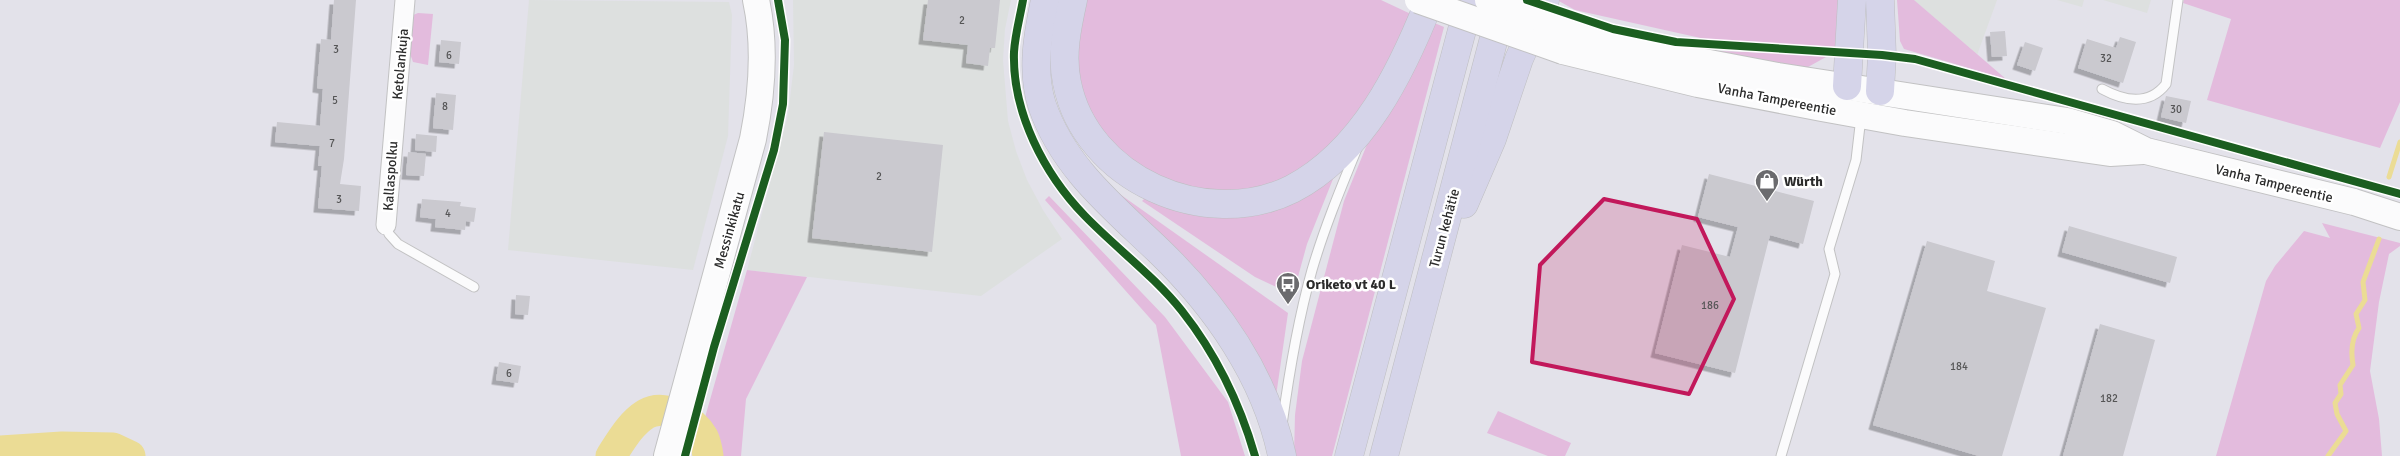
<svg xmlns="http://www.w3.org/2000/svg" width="2400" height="456" font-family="Signika,sans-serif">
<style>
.industrial{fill:#dde0df}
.green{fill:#e3bbdd}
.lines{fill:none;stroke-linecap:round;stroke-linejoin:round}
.stream{stroke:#ebdc95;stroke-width:5}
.river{stroke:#ebdc95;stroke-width:31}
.building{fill:#cac9cf;filter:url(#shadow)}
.lane-casing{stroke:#c2c2c3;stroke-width:11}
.street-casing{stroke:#c2c2c3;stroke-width:21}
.secondary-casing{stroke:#c2c2c3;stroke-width:28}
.highway-casing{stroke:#bebec1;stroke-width:29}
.lane{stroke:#fbfbfc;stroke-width:9}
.street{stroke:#fbfbfc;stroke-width:19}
.secondary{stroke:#fbfbfc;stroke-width:26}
.highway{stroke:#d5d4e9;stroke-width:28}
.secondary-bridge-casing{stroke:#c2c2c3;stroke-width:28;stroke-linecap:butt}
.secondary-bridge{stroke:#fbfbfc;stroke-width:26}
.cycleway-casing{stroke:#fff;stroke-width:11}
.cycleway{stroke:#1b5e20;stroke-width:8}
.marked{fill:#c2185b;fill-opacity:0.2;stroke:#c2185b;stroke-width:4;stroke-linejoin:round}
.labels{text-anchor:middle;stroke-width:5;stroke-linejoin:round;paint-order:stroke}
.number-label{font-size:11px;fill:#555556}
.street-label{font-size:14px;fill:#2b2b2b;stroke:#fff}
.poi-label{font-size:14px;font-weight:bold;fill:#2b2b2b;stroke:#fff;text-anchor:start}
</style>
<defs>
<filter id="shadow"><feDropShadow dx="-4.5" dy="4.5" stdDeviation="0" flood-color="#0004"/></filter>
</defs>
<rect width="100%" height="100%" fill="#e3e2ea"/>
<g class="industrial">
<path d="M529,0L729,2L732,15L728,136L693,270L508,250Z"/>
<path d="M793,0H1011L1005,29L1003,60L1008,121L1016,151L1027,180L1043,210L1062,239L981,296L747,270L788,115L794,65Z"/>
<path d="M1914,0H1997L1977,55V54Z"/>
<path d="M2057,0H2084L2082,7Z"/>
<path d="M2103,0H2151L2147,13Z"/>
</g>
<g class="green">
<path d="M1082,0H1381L1413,15L1399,52L1334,151L1251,196L1161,186L1096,130L1076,78Z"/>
<path d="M1557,0H1839L1836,47L1705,39L1575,10Z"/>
<path d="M1897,0H1914L2006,79L1904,49L1900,41Z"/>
<path d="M2184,0H2400V102L2380,148L2207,100L2231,19L2183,3Z"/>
<path d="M418,13L433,14L428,65L413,62L408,48L411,16Z"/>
<path d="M1432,22L1444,27L1332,456H1294L1295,415L1302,361L1344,201L1368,142Z"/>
<path d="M1689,50L1825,55L1826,57L1808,67L1794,69Z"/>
<path d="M1330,176L1333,179L1307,244L1293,295L1255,277L1142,201L1145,198L1179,210Z"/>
<path d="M1114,190L1288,313L1275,403Z"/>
<path d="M1049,196L1165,317L1228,402L1245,456H1181L1156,325L1045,200Z"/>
<path d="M2322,223L2400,243V246L2389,254L2379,302L2370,371L2379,419L2382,456H2216L2266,281L2275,266L2304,231L2330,238Z"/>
<path d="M747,270L807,277L746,399L741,456H694Z"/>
<path d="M1498,411L1571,443L1565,456H1548L1487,433Z"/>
</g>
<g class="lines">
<g class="stream">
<path d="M2389,177L2400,142"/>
<path d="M2328,456L2346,431L2337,414L2335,403L2341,394L2340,385L2353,365C2351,353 2351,339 2359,328L2356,314L2365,300L2363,282L2379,239"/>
</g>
<g class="river">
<path d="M0,451L62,447L113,448L130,456"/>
<path d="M611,456C621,441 630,424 646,414C665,403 693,420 703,437C706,443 707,449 708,456"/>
</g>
</g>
<g class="building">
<path d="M334,0H356L344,159L340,184L361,186L359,211L318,208L322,166H318L320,146L275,142L277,122L320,126L323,89L317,88L321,39L331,40Z"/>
<path d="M928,0H1000L995,48H990L988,66L966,63L968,45L923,40Z"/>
<path d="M2005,31L2007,56L1992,57L1990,32Z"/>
<path d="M2120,37L2136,42L2123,83L2078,68L2087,39L2116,48Z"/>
<path d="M441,40L461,42L459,64L439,62Z"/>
<path d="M2025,42L2043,48L2035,71L2017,65Z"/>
<path d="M436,93L456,95L453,130L433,128Z"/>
<path d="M2166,96L2191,101L2186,123L2161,117Z"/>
<path d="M824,132L943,145L932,252L812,238Z"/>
<path d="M416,134L437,136L436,152L415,150Z"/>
<path d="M408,152L426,154L424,176L406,175Z"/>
<path d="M1709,174L1814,201L1803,244L1770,235L1735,373L1655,353L1682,245L1730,257L1738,227L1698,217Z"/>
<path d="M422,199L461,202L460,206L476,208L474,222L466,221L465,230L435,227L436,219L420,217Z"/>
<path d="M2069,226L2177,257L2170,283L2062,252Z"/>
<path d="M1927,241L1995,261L1987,291L2046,308L2002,456H1979L1873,425Z"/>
<path d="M516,295L530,296L528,315L515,314Z"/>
<path d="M2100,324L2155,340L2123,456H2063Z"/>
<path d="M499,362L521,366L518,383L496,380Z"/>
</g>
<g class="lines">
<g class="lane-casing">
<g id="lane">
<path d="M2102,89C2124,101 2149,106 2166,84L2178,0"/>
<path d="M386,225L389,234L398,244L474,287"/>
<path d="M1282,425C1289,373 1298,320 1312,270C1324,229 1340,190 1356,151"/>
<path d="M1781,456L1835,274L1829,249L1856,160L1861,117"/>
</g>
</g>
<g class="street-casing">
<path id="street" d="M386,225L405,0"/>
</g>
<g class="secondary-casing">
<g id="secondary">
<path d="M1568,28L1704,62L1778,76L2067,121L2112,134L2146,151L2354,202L2400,217"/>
<path d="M1563,51L1698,84L1822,108L1905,123L2110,153L2143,151"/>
<path d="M667,456L753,139C762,94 766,46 756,0"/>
</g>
</g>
<g class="highway-casing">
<g id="highway">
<path d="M1045,0C1038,34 1031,70 1042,105C1063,167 1113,207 1159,251C1216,306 1266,377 1282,456"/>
<path d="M1073,0C1067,27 1061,55 1067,83C1086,179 1206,232 1292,189C1363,152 1402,71 1430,0"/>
<path d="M1880,0L1882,55L1880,91"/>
<path d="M1847,86L1852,0"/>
<path d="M1464,204L1492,139L1519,59L1545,0"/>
<path d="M1349,456L1470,0"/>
<path d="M1384,456L1503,4"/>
</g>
</g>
<use href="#lane" class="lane"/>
<use href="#street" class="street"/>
<use href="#secondary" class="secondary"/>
<use href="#highway" class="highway"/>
<g class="secondary-bridge-casing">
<g id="secondary-bridge">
<path d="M1418,0L1563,51"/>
<path d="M1488,0L1568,28"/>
</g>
</g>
<use href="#secondary-bridge" class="secondary-bridge"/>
<g class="cycleway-casing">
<g id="cycleway">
<path d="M1023,0C1020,17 1015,35 1014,52C1012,112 1044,174 1085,216C1116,248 1154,276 1182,311C1216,354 1240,404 1255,456"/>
<path d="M1527,0L1613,29L1676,42L1882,55L1915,59L2400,194"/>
<path d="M685,456L714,347L774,150L783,104L785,40L778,0"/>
</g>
</g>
<use href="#cycleway" class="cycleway"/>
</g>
<path class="marked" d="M1604,199L1697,219L1734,299L1689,394L1532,362L1540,265Z"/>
<defs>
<g id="shop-pin" transform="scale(1.25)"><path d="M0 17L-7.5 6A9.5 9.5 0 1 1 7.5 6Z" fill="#6b6b6e" stroke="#fff"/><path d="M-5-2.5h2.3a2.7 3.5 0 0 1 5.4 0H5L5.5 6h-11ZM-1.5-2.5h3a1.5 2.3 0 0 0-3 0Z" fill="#fff"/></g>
<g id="bus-pin" transform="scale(1.25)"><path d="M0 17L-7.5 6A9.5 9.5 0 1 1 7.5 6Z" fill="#6b6b6e" stroke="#fff"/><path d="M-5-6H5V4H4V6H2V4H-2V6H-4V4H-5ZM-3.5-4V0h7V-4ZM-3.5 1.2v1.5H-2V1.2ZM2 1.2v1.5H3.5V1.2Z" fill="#fff"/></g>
</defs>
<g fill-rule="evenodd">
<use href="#shop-pin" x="1767" y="181"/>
<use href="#bus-pin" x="1288" y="284"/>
</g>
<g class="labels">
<g class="number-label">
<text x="962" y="24">2</text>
<text x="336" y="53">3</text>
<text x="449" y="59">6</text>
<text x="2106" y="62">32</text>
<text x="335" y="104">5</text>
<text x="445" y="110">8</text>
<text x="2176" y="113">30</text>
<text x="332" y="147">7</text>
<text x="879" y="180">2</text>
<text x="339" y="203">3</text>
<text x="448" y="217">4</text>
<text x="1710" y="309">186</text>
<text x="1959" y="370">184</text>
<text x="509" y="377">6</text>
<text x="2109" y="402">182</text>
</g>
<g class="street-label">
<text transform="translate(400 64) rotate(-85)" y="5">Ketolankuja</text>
<text transform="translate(1777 99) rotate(11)" y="5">Vanha Tampereentie</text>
<text transform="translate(390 176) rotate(-86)" y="5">Kallaspolku</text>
<text transform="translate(2274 183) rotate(14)" y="5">Vanha Tampereentie</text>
<text transform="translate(1444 228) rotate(-75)" y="5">Turun kehätie</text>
<text transform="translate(729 230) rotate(-74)" y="5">Messinkikatu</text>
</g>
<g class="poi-label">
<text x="1784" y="186">Würth</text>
<text x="1306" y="289">Oriketo vt 40 L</text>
</g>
</g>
</svg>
